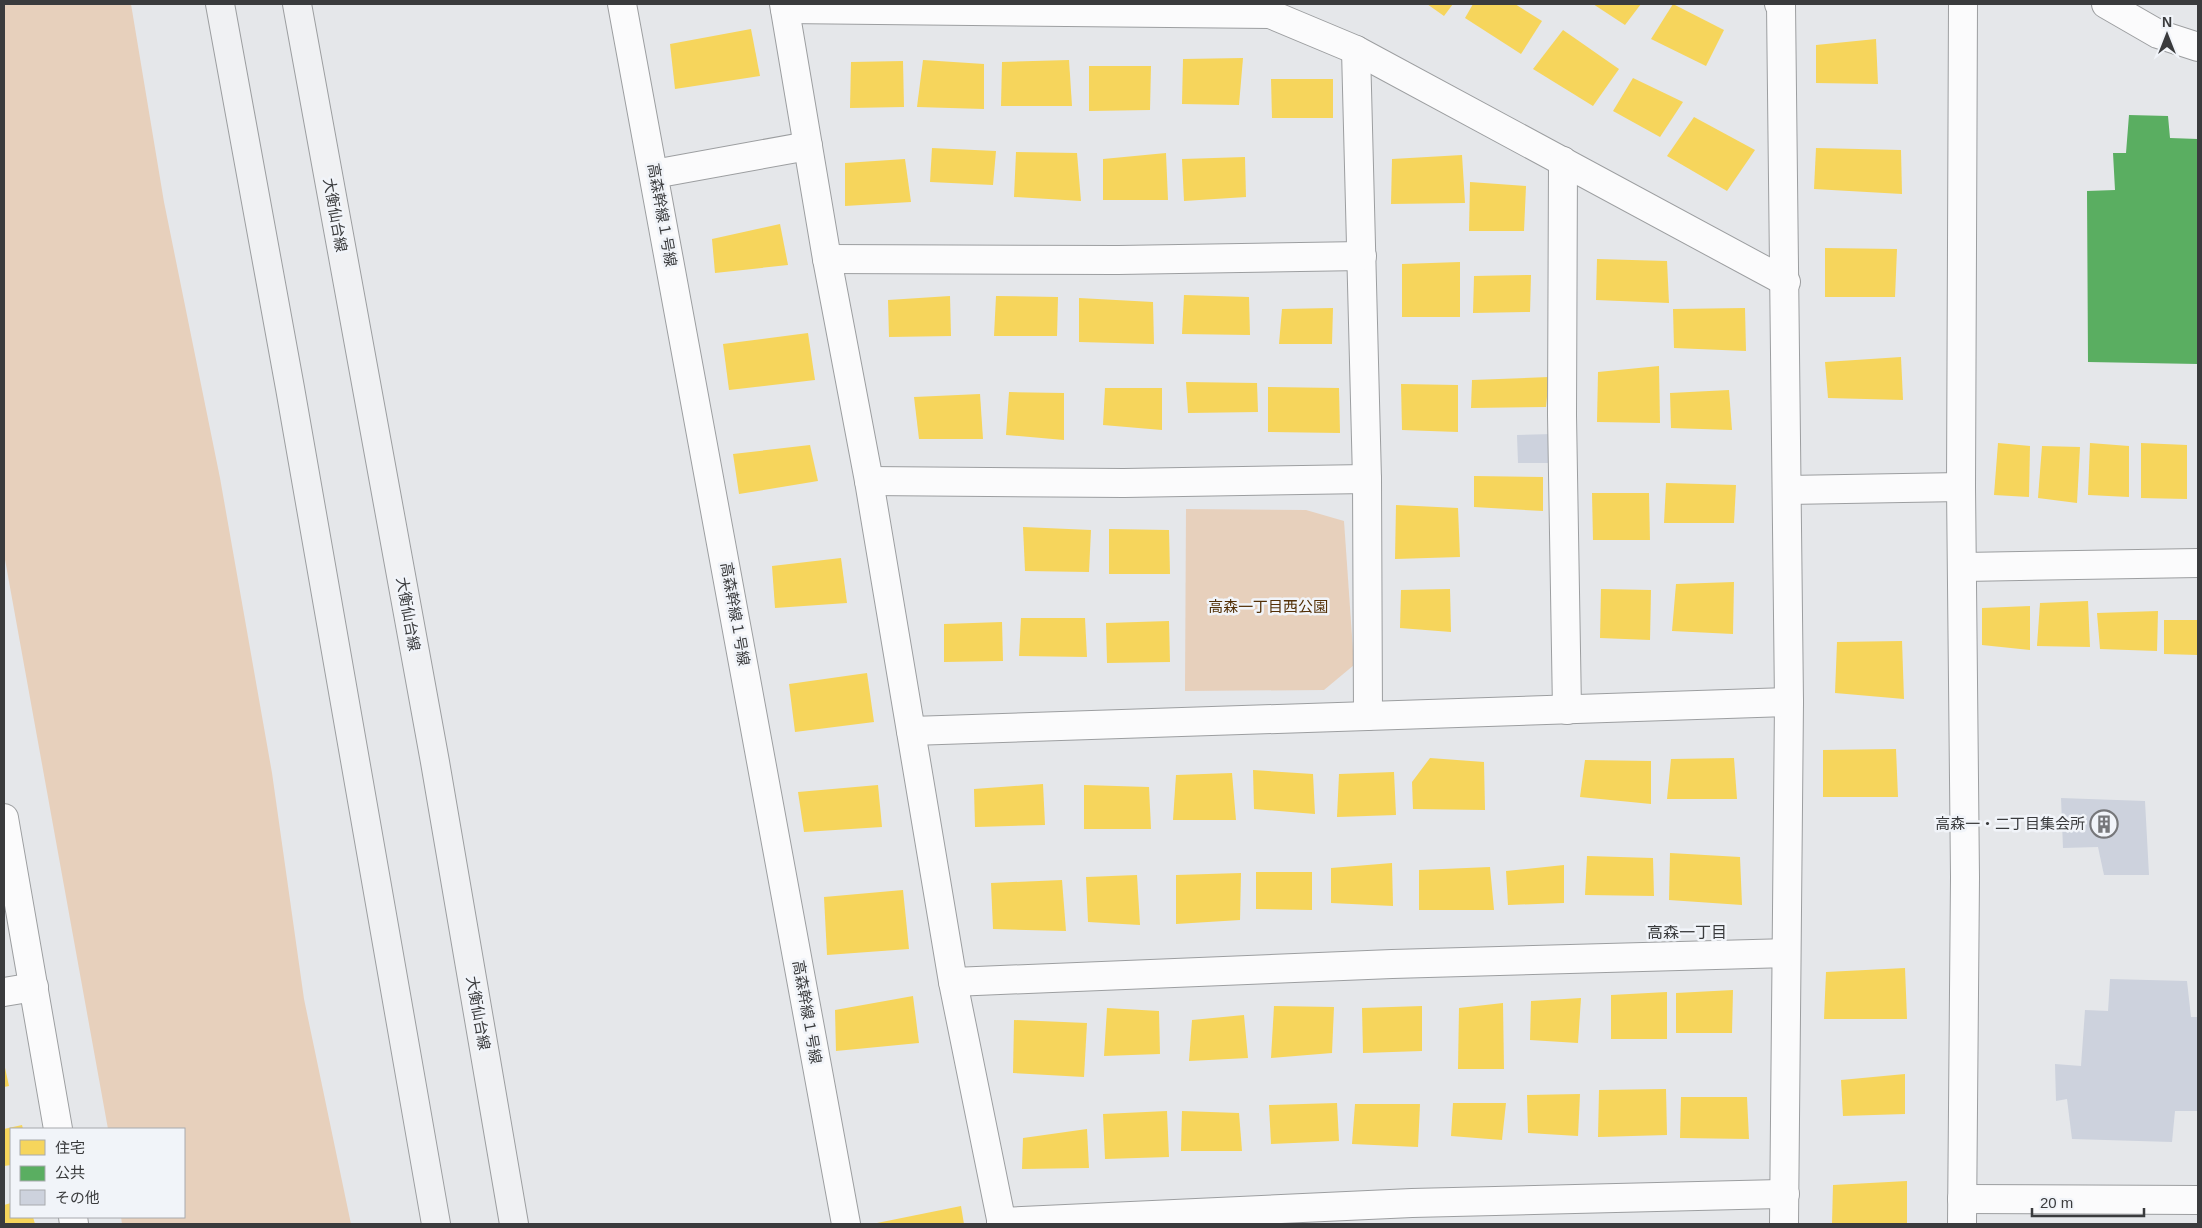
<svg xmlns="http://www.w3.org/2000/svg" width="2202" height="1228" font-family="Helvetica,'Noto Sans JP',sans-serif">
<style>
.green{fill:#e7d0bc}
.homes{fill:#f6d55c}
.public{fill:#5aae61}
.building{fill:#cdd2dd}
.lines{fill:none;stroke-linecap:round;stroke-linejoin:round}
.minor-casing{stroke:#9c9ea0;stroke-width:30}
.tertiary-casing{stroke:#9c9ea0;stroke-width:30}
.secondary-casing{stroke:#9c9ea0;stroke-width:30}
.minor{stroke:#fbfbfc;stroke-width:28}
.tertiary{stroke:#fbfbfc;stroke-width:28}
.secondary{stroke:#f0f1f3;stroke-width:28}
.labels{text-anchor:middle;stroke-width:5;stroke-linejoin:round;paint-order:stroke}
.street-label{font-size:15px;fill:#3a3b3d;stroke:#f1f4f9}
.park-label{font-size:15px;fill:#533007;stroke:#f1f4f9}
.poi-label{font-size:15px;fill:#3a3b3d;stroke:#f1f4f9;text-anchor:end}
.neighbourhood-label{font-size:16px;fill:#3a3b3d;stroke:#f1f4f9}
</style>
<rect width="100%" height="100%" fill="#e5e7ea"/>
<g class="green">
<path d="M4,4H131L164,202L220,478L272,773L304,999L351,1224H122L121,1217H184V1129H108L4,554Z"/>
<path d="M1186,509L1306,510L1344,521L1354,665L1324,690L1185,691Z"/>
</g>
<g class="homes">
<path d="M1427,4H1453L1444,16Z"/>
<path d="M1473,4H1515L1542,21L1521,54L1465,18Z"/>
<path d="M1593,4H1641L1625,25Z"/>
<path d="M1673,4L1724,30L1706,66L1651,39Z"/>
<path d="M751,29L760,76L675,89L670,44Z"/>
<path d="M1563,30L1619,69L1593,106L1533,69Z"/>
<path d="M1876,39L1878,84L1816,83V45Z"/>
<path d="M1243,58L1239,105L1182,104L1183,59Z"/>
<path d="M923,60L984,64V109L917,107Z"/>
<path d="M1069,60L1072,106H1001L1002,62Z"/>
<path d="M903,61L904,107L850,108L851,62Z"/>
<path d="M1089,66H1151L1150,110L1089,111Z"/>
<path d="M1633,78L1683,102L1660,137L1613,111Z"/>
<path d="M1271,79H1333V118H1272Z"/>
<path d="M1694,117L1755,150L1727,191L1667,156Z"/>
<path d="M932,148L996,151L993,185L930,182Z"/>
<path d="M1816,148L1901,150L1902,194L1814,189Z"/>
<path d="M1016,152L1077,153L1081,201L1014,197Z"/>
<path d="M1166,153L1168,200H1103V159Z"/>
<path d="M1462,155L1465,203L1391,204L1392,159Z"/>
<path d="M1245,157L1246,197L1184,201L1182,159Z"/>
<path d="M905,159L911,202L845,206V163Z"/>
<path d="M1470,182L1526,186L1524,231H1469Z"/>
<path d="M780,224L788,265L715,273L712,239Z"/>
<path d="M1825,248L1897,249L1895,297H1825Z"/>
<path d="M1597,259L1667,261L1669,303L1596,300Z"/>
<path d="M1460,262V317H1402V264Z"/>
<path d="M1531,275L1530,312L1473,313L1474,276Z"/>
<path d="M1184,295L1249,297L1250,335L1182,334Z"/>
<path d="M950,296L951,336L889,337L888,300Z"/>
<path d="M996,296L1058,297L1057,336H994Z"/>
<path d="M1079,298L1153,302L1154,344L1079,342Z"/>
<path d="M1333,308L1332,344H1279L1282,309Z"/>
<path d="M1745,308L1746,351L1674,348L1673,309Z"/>
<path d="M808,333L815,380L729,390L723,344Z"/>
<path d="M1901,357L1903,400L1828,398L1825,362Z"/>
<path d="M1659,366L1660,423L1597,422L1598,372Z"/>
<path d="M1549,377L1546,407L1471,408L1472,380Z"/>
<path d="M1186,382L1257,383L1258,412L1188,413Z"/>
<path d="M1401,384L1458,385V432L1402,430Z"/>
<path d="M1268,387L1339,388L1340,433L1268,432Z"/>
<path d="M1105,388H1162V430L1103,425Z"/>
<path d="M1729,390L1732,430L1671,428L1670,393Z"/>
<path d="M1009,392L1064,393V440L1006,435Z"/>
<path d="M980,394L983,439H919L914,397Z"/>
<path d="M1998,443L2030,446L2029,497L1994,495Z"/>
<path d="M2090,443L2129,446V497L2088,495Z"/>
<path d="M2141,443L2187,445V499L2141,498Z"/>
<path d="M810,445L818,481L739,494L733,454Z"/>
<path d="M2042,446L2080,447L2077,503L2038,498Z"/>
<path d="M1474,476L1543,477V511L1474,507Z"/>
<path d="M1666,483L1736,485L1734,523H1664Z"/>
<path d="M1592,493H1649L1650,540H1593Z"/>
<path d="M1396,505L1458,508L1460,557L1395,559Z"/>
<path d="M1023,527L1091,530L1089,572L1025,571Z"/>
<path d="M1109,529L1169,530L1170,574H1109Z"/>
<path d="M841,558L847,603L775,608L772,566Z"/>
<path d="M1734,582L1733,634L1672,631L1676,584Z"/>
<path d="M1450,589L1451,632L1400,628L1401,590Z"/>
<path d="M1601,589L1651,590L1650,640L1600,638Z"/>
<path d="M2088,601L2090,647L2037,646L2040,603Z"/>
<path d="M2030,606V650L1982,645V608Z"/>
<path d="M2158,611L2157,651L2100,649L2097,613Z"/>
<path d="M1021,618H1085L1087,657L1019,656Z"/>
<path d="M2164,620H2198V655L2164,654Z"/>
<path d="M1169,621L1170,662L1107,663L1106,623Z"/>
<path d="M1002,622L1003,661L944,662V624Z"/>
<path d="M1902,641L1904,699L1835,693L1837,642Z"/>
<path d="M867,673L874,722L795,732L789,684Z"/>
<path d="M1896,749L1898,797H1823V750Z"/>
<path d="M1430,758L1484,762L1485,810L1413,809L1412,782Z"/>
<path d="M1734,758L1737,799H1667L1671,759Z"/>
<path d="M1585,760L1651,761V804L1580,797Z"/>
<path d="M1253,770L1313,774L1315,814L1254,809Z"/>
<path d="M1394,772L1396,815L1337,817L1339,774Z"/>
<path d="M1232,773L1236,820H1173L1176,775Z"/>
<path d="M1043,784L1045,825L975,827L974,789Z"/>
<path d="M878,785L882,827L804,832L798,792Z"/>
<path d="M1084,785L1149,787L1151,829H1084Z"/>
<path d="M1670,853L1740,857L1742,905L1669,900Z"/>
<path d="M1587,856L1653,858L1654,896L1585,895Z"/>
<path d="M1392,863L1393,906L1331,903V868Z"/>
<path d="M1564,865V903L1508,905L1506,871Z"/>
<path d="M1490,867L1494,910H1419V870Z"/>
<path d="M1256,872H1312V910L1256,909Z"/>
<path d="M1241,873L1240,920L1176,924V875Z"/>
<path d="M1137,875L1140,925L1088,922L1086,877Z"/>
<path d="M1062,880L1066,931L993,929L991,883Z"/>
<path d="M903,890L909,949L827,955L824,897Z"/>
<path d="M1905,968L1907,1019H1824L1826,972Z"/>
<path d="M1733,990L1732,1033H1676V993Z"/>
<path d="M1667,992V1039H1611V995Z"/>
<path d="M913,996L919,1043L836,1051L835,1010Z"/>
<path d="M1581,998L1578,1043L1530,1040L1531,1001Z"/>
<path d="M1503,1003L1504,1069H1458L1459,1008Z"/>
<path d="M1274,1006L1334,1007L1332,1053L1271,1058Z"/>
<path d="M1422,1006V1051L1363,1053L1362,1008Z"/>
<path d="M1107,1008L1159,1011L1160,1054L1104,1056Z"/>
<path d="M1244,1015L1248,1058L1189,1061L1192,1020Z"/>
<path d="M1014,1020L1087,1023L1084,1077L1013,1073Z"/>
<path d="M4,1063L9,1086L4,1087Z"/>
<path d="M1905,1074V1114L1843,1116L1841,1080Z"/>
<path d="M1666,1089L1667,1135L1598,1137L1599,1090Z"/>
<path d="M1580,1094L1578,1136L1528,1133L1527,1095Z"/>
<path d="M1681,1097H1747L1749,1139L1680,1138Z"/>
<path d="M1337,1103L1339,1141L1271,1144L1269,1105Z"/>
<path d="M1453,1103H1506L1502,1140L1451,1136Z"/>
<path d="M1355,1104H1420L1418,1147L1352,1144Z"/>
<path d="M1167,1111L1169,1157L1105,1159L1103,1114Z"/>
<path d="M1182,1111L1239,1113L1242,1151H1181Z"/>
<path d="M22,1125L23,1129H11V1165L4,1166V1129Z"/>
<path d="M1087,1129L1089,1168L1022,1169L1023,1138Z"/>
<path d="M1907,1181V1224H1832L1833,1185Z"/>
<path d="M11,1203V1217H33L35,1224H4V1205Z"/>
<path d="M961,1206L964,1224H877V1223Z"/>
</g>
<path class="public" d="M2129,115L2168,116L2170,138L2198,139V364L2088,362L2087,191L2115,190L2113,153H2126Z"/>
<g class="building">
<path d="M1553,434V463H1518L1517,435Z"/>
<path d="M2061,798L2145,801L2149,875H2104L2098,847L2063,848Z"/>
<path d="M2110,979L2187,981L2191,1017H2198V1111H2175L2172,1142L2072,1139L2067,1099L2056,1101L2055,1064L2081,1066L2085,1010L2108,1011Z"/>
</g>
<g class="lines">
<g class="minor-casing">
<g id="minor">
<path d="M784,4L827,259L869,481L953,982L1002,1224"/>
<path d="M1779,4L1781,5L1789,702L1784,1224"/>
<path d="M785,9L1270,14L1356,50L1786,282"/>
<path d="M1356,50L1367,479L1368,716"/>
<path d="M1563,161L1562,415L1567,710"/>
<path d="M654,174L808,146"/>
<path d="M827,259L1118,260L1362,256"/>
<path d="M869,481L1124,483L1367,479"/>
<path d="M1787,490L1961,487"/>
<path d="M1963,567L2198,563"/>
<path d="M911,731L1789,702"/>
<path d="M4,818L58,1129"/>
<path d="M953,982L1392,964L1786,953"/>
<path d="M4,992L34,987"/>
<path d="M1962,1199L2198,1200"/>
<path d="M73,1217L74,1224"/>
<path d="M1001,1222L1412,1203L1785,1194"/>
</g>
</g>
<g class="tertiary-casing">
<g id="tertiary">
<path d="M622,4L846,1224"/>
<path d="M2106,4L2158,34L2198,47"/>
<path d="M1962,1224L1965,877L1961,487L1963,4"/>
</g>
</g>
<g class="secondary-casing">
<g id="secondary">
<path d="M220,4L290,388L436,1224"/>
<path d="M297,4L435,762L514,1224"/>
</g>
</g>
<use href="#minor" class="minor"/>
<use href="#tertiary" class="tertiary"/>
<use href="#secondary" class="secondary"/>
</g>
<defs>
<g id="building-ring" transform="scale(1.4375)"><circle r="9.5" fill="#f1f4f9" stroke="#76777a" stroke-width="1.5"/><path d="M-4-6H4V6H1V3H-1V6H-4ZM-2.5-4.3h1.7v1.8h-1.7ZM.8-4.3h1.7v1.8H.8ZM-2.5-1h1.7V.8h-1.7ZM.8-1h1.7V.8H.8Z" fill="#76777a"/></g>
</defs>
<g fill-rule="evenodd">
<use href="#building-ring" x="2104" y="824"/>
</g>
<g class="labels">
<g class="street-label">
<text transform="translate(335 215) rotate(80)" y="5">大衡仙台線</text>
<text transform="translate(662 215) rotate(80)" y="5">高森幹線１号線</text>
<text transform="translate(408 614) rotate(80)" y="5">大衡仙台線</text>
<text transform="translate(735 614) rotate(80)" y="5">高森幹線１号線</text>
<text transform="translate(807 1012) rotate(80)" y="5">高森幹線１号線</text>
<text transform="translate(478 1013) rotate(80)" y="5">大衡仙台線</text>
</g>
<g class="park-label">
<text x="1268" y="612">高森一丁目西公園</text>
</g>
<g class="poi-label">
<text x="2085" y="829">高森一・二丁目集会所</text>
</g>
<g class="neighbourhood-label">
<text x="1687" y="938">高森一丁目</text>
</g>
</g>
<rect width="2202" height="1228" fill="none" stroke="#3a3b3d" stroke-width="10"/>
<rect x="10" y="1128" width="175" height="90" fill="#f1f4f9" stroke="#a8aaae"/>
<rect x="20" y="1140" width="25" height="15" fill="#f6d55c" stroke="#a8aaae"/>
<text x="55" y="1153" font-size="15" fill="#3a3b3d">住宅</text>
<rect x="20" y="1166" width="25" height="15" fill="#5aae61" stroke="#a8aaae"/>
<text x="55" y="1178" font-size="15" fill="#3a3b3d">公共</text>
<rect x="20" y="1190" width="25" height="15" fill="#cdd2dd" stroke="#a8aaae"/>
<text x="55" y="1203" font-size="15" fill="#3a3b3d">その他</text>
<g transform="translate(2167 35)" stroke="#f1f4f9" stroke-width="4" paint-order="stroke">
<path d="M0-4L9 19L0 12L-9 19Z" fill="#3a3b3d"/>
<text y="-8" font-size="14" font-weight="bold" text-anchor="middle" fill="#3a3b3d">N</text>
</g>
<path d="M2032 1208v8h112v-8" fill="none" stroke="#3a3b3d" stroke-width="2.5"/>
<text x="2040" y="1208" font-size="15" fill="#3a3b3d" stroke="#f1f4f9" stroke-width="4" paint-order="stroke">20 m</text>
</svg>
